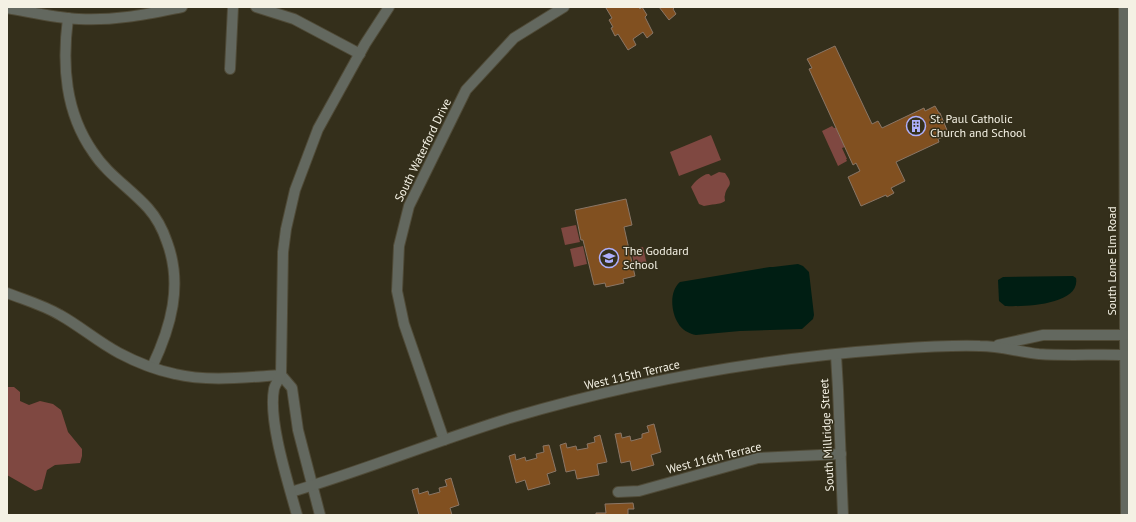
<svg xmlns="http://www.w3.org/2000/svg" width="1136" height="522" font-family="'PT Sans',sans-serif">
<style>
.green{fill:#7f4841}
.water{fill:#001e13}
.building{fill:#815020;stroke:#8a7666}
.lines{fill:none;stroke-linecap:round;stroke-linejoin:round}
.minor-casing{stroke:#4f4a37;stroke-width:12}
.minor{stroke:#63685f;stroke-width:10}
.labels{text-anchor:middle;stroke-width:3;stroke-linejoin:round;paint-order:stroke}
.poi-label{font-size:12px;fill:#f4f1e4;stroke:#342f1b;text-anchor:start}
.street-label{font-size:12px;fill:#f4f1e4;stroke:#342f1b}
</style>
<rect width="100%" height="100%" fill="#342f1b"/>
<g class="green">
<path d="M832,126L834,128H836L845,147L842,148L847,159H846L847,161L838,166L822,131Z"/>
<path d="M711,135L721,160L679,176L670,152Z"/>
<path d="M719,172L725,173C735,187 727,184 725,195C724,197 725,199 725,201C720,205 711,204 704,206L699,204L691,187C694,182 704,173 709,174L711,176Z"/>
<path d="M576,225L580,242L565,245L561,228Z"/>
<path d="M583,246L587,264L574,267L570,249Z"/>
<path d="M643,247L647,265L635,268L631,250Z"/>
<path d="M7,387H14L20,392V401L29,405L40,401L53,404L61,410L68,432L82,449V456L80,463L55,465L47,470L42,489L35,491L7,475Z"/>
</g>
<g class="water">
<path d="M798,264L803,266L809,272L814,315L813,319L802,329L740,331L696,335C689,334 681,329 678,323C671,312 669,291 680,282L770,267H773Z"/>
<path d="M1073,276L1076,278C1081,305 1023,307 1005,306L999,301L998,280L1003,277Z"/>
</g>
<g class="building">
<path d="M607,7H638L640,9L642,7L647,15L645,17L653,33L647,38L643,32L633,39L636,45L628,50L618,34L615,36L611,28L613,27L609,20L612,18L606,8Z"/>
<path d="M659,7H675L673,9L676,14L669,20Z"/>
<path d="M835,46L872,124L878,121L882,128L924,108L925,111L935,106L939,113H940L949,135L938,139L939,142L896,162L905,181L891,188L894,193L887,197L886,195L861,206L848,177L860,171L856,163L853,165L809,69L812,68L807,59Z"/>
<path d="M626,199L632,225L624,227L635,276L623,279L624,283L606,287L605,283L594,285L583,240H581L575,210Z"/>
<path d="M654,424L661,452L651,455L654,465L632,471L630,461L621,463L615,434L621,433L622,438L630,436L631,441L642,438V434L649,432L647,426Z"/>
<path d="M600,435L607,462L597,464L599,475L577,479L575,470L566,472L560,445L566,443L567,448L576,446L577,450L588,448L587,444L595,442L594,437Z"/>
<path d="M549,445L556,471L547,474L550,484L528,490L525,480L516,483L509,456L515,454L516,460L525,457L526,461L537,458L536,454L544,452L543,446Z"/>
<path d="M451,478L459,505L450,508L452,515H419L412,490L418,488L419,494L428,491L429,495L440,492L439,488L447,486L445,480Z"/>
<path d="M633,503L634,509H628V515H596V513H606L605,504Z"/>
</g>
<g class="lines">
<g class="minor-casing">
<g id="minor">
<path d="M256,7L294,19L360,54"/>
<path d="M1124,7L1125,335L1126,515"/>
<path d="M7,8C31,12 55,18 79,19C116,21 147,14 182,7"/>
<path d="M68,18C62,65 65,112 93,152C107,174 130,188 148,208C156,217 163,230 167,242C183,285 171,327 152,367"/>
<path d="M230,69L233,7"/>
<path d="M7,293C25,300 43,305 60,315C80,326 98,342 119,353C136,362 156,370 175,374C208,382 248,377 281,375"/>
<path d="M998,345L1043,335H1125"/>
<path d="M836,355L838,389L843,515"/>
<path d="M281,375L292,388L298,430L320,515"/>
<path d="M444,440L404,324L397,291L399,246L409,206L466,90L514,38L564,7"/>
<path d="M291,492C365,470 436,441 510,418C635,381 764,358 894,349C922,347 951,345 980,346C1000,346 1019,352 1039,354C1067,356 1096,354 1125,355"/>
<path d="M618,492L639,491L758,458L841,454"/>
<path d="M297,515C288,482 268,421 274,389C275,384 279,380 281,375L283,252L286,229L295,190L318,129L365,44L389,7"/>
</g>
</g>
<use href="#minor" class="minor"/>
</g>
<defs>
<g id="building-ring" transform="scale(1)"><circle r="9.5" fill="#342f1b" stroke="#adaffb" stroke-width="1.5"/><path d="M-4-6H4V6H1V3H-1V6H-4ZM-2.5-4.3h1.7v1.8h-1.7ZM.8-4.3h1.7v1.8H.8ZM-2.5-1h1.7V.8h-1.7ZM.8-1h1.7V.8H.8Z" fill="#adaffb"/></g>
<g id="school-ring" transform="scale(1)"><circle r="9.5" fill="#342f1b" stroke="#adaffb" stroke-width="1.5"/><path d="M0-5L7-2L0 1L-7-2ZM-4 1L0 2.5L4 1V4Q0 6-4 4Z" fill="#adaffb"/></g>
</defs>
<g fill-rule="evenodd">
<use href="#building-ring" x="916" y="126"/>
<use href="#school-ring" x="609" y="258"/>
</g>
<g class="labels">
<g class="poi-label">
<text x="930" y="123">St. Paul Catholic<tspan x="930" dy="14">Church and School</tspan></text>
<text x="623" y="255">The Goddard<tspan x="623" dy="14">School</tspan></text>
</g>
<g class="street-label">
<text transform="translate(423 150) rotate(-64)" y="4">South Waterford Drive</text>
<text transform="translate(1112 261) rotate(-90)" y="4">South Lone Elm Road</text>
<text transform="translate(632 375) rotate(-13)" y="4">West 115th Terrace</text>
<text transform="translate(827 435) rotate(-93)" y="4">South Millridge Street</text>
<text transform="translate(714 458) rotate(-14)" y="4">West 116th Terrace</text>
</g>
</g>
<rect width="1136" height="522" fill="none" stroke="#f4f1e4" stroke-width="16"/>
</svg>
